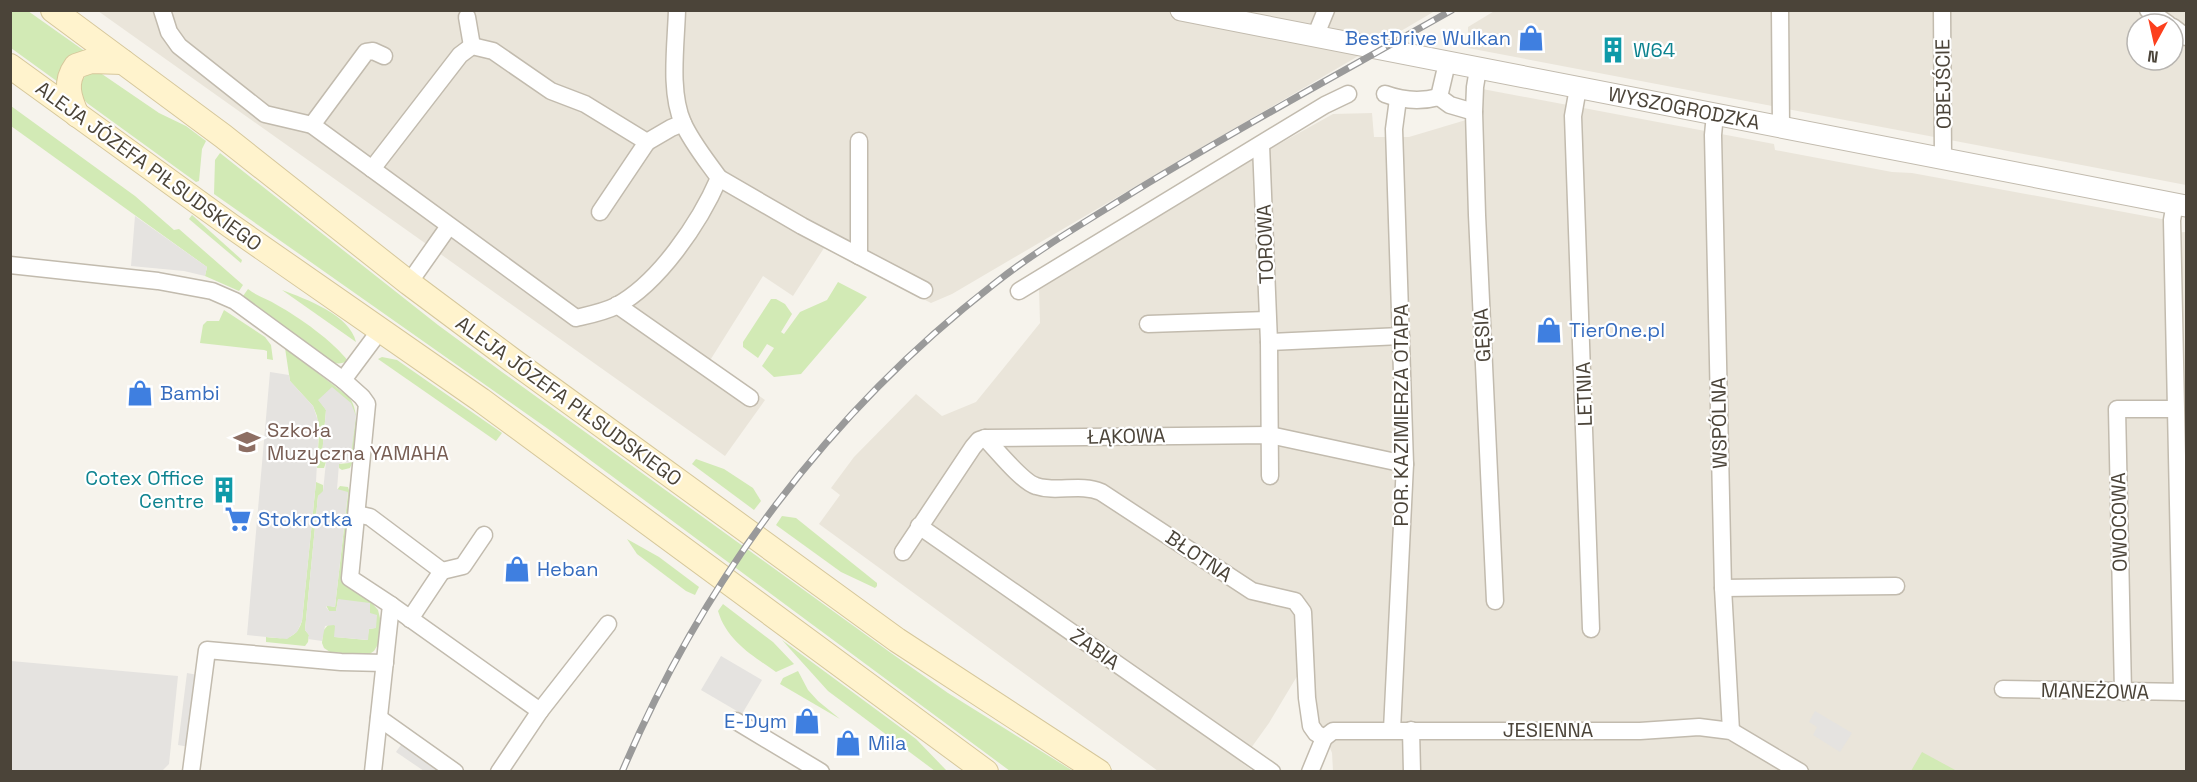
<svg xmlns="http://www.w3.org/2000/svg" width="2197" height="782" font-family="'Space Grotesk',sans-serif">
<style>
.residential{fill:#eae5da;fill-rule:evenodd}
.green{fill:#d2eab5}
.parking{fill:#e5e3e0}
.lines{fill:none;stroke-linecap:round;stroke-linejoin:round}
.minor-casing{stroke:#c2bbae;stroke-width:19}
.tertiary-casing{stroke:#c2bbae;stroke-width:23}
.secondary-casing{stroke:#d6c79b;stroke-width:26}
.minor{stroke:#fff;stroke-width:16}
.tertiary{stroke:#fff;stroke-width:21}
.secondary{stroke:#fff3cd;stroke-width:24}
.rail-casing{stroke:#9a9a9a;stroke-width:7}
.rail{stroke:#fff;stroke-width:4.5;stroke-dasharray:14;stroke-linecap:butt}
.labels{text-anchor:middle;stroke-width:4.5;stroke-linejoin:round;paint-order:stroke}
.shop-label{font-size:20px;fill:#366cbe;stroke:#fff;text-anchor:start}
.culture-label{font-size:20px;fill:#0d838f;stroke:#fff;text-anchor:start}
.street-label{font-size:20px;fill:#4b4439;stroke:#fff}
.education-label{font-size:20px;fill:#785e54;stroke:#fff;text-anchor:start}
</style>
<rect width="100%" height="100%" fill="#f6f3ec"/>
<g class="residential">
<path d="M1496,10L2186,11V185L1468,48V27ZM2137,24H2173V60H2137Z"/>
<path d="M98,11H1435L952,294L931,303L824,248L793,296L763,276L709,362L765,400L725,456Z"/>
<path d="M1477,88L1774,144L1775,150L1892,172L1912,173L2167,220L2166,233L2186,232V771H1333L1332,753L1299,673L1269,723L1241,762L1253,771H1158L819,524L840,495L831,488L854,457L916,394L942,416L976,402L1040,323L1039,288L1175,202L1333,114L1372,113L1374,137H1409L1476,117Z"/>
</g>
<g class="green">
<path d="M11,11H28L86,52L58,82L11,48Z"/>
<path d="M99,72L159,113L186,126L206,141L202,149L199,181L196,182L87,103L81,96L80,83L87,74Z"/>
<path d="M11,106L135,196L174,230L179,229L243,285L239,291L205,276L207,267L11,126Z"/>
<path d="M220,153L438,325L502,372L891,653L948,693L1073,771H1010L551,431L214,194L215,160Z"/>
<path d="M192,215L242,260L241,263L189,219Z"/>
<path d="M838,282L867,297L801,374L774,377L762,366L774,348L767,344L758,358L743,347V342L771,299H776L785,304L792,314L781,332L784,334L800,312L827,300Z"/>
<path d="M248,289C256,296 268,299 277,305C299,317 334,342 348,361C339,365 335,364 326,359L243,296Z"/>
<path d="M282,290C306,299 350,315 356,342Z"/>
<path d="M224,310L265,337L271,345L273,360L267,359V351L264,350L200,343L203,325L207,321H219Z"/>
<path d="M285,348L349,397C361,411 358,453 350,468L342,470L339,468V464L349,463L356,416L319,400L326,410L322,455L326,462L324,468H317L319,433L317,416L313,406L290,381Z"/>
<path d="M382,357L397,360L502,433L496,441L378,359Z"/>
<path d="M696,459L724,469L753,488L761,501L754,510L692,464Z"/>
<path d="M316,482L323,485V492L318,496L305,630L309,635L308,642L305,646L266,642V637C283,639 296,641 302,621Z"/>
<path d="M340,486L348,487L350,493L343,570L378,610L382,626L380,641L374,651L368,655L330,652L324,648L322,643L323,631L329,624L335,625V637L367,640L369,629L375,628L369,610L370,604L338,600L336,611H329L326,605L335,607L348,493L337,490Z"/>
<path d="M782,516L796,518L877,583V586L875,588L841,572L776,525Z"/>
<path d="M627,539L659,557L699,587L695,595L686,591L637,554Z"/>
<path d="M723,604L773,642L794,664L776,672C752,655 727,641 718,611Z"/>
<path d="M782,640L916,739L947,771H935L828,691Z"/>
<path d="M798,671L808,690L818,701L840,719L780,684L783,678Z"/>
<path d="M1922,752L1957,771H1911Z"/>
</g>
<g class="parking">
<path d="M135,216L207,267L205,276L184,271L131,266Z"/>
<path d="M270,372L289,375L290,381L313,406L319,424L316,482L302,621L297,632L287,639L247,635Z"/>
<path d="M332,387L351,403L356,416L350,463L343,462L339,464L337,489L348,492L335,607L327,606L326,607L329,611H336L338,599L370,603V613L377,615L376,628L369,629L368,640L334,637L335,626L334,625L325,626L322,641L308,639L309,635L305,630L318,496L323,491L326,462L322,455L326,410L318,400Z"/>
<path d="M721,656L762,680L742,714L701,690Z"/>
<path d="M11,661L178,676L169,764L161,772L11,771Z"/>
<path d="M187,673L198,675L189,747L178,745Z"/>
<path d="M1815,711L1852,733L1840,752L1813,735L1817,727L1809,722Z"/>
<path d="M403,742L445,771H424L396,752Z"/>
</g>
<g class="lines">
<g class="minor-casing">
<g id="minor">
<path d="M162,10L169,32L179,46L265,114L312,125L576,318C589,315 604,312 616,306C659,283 700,222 719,178C707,161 692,143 683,123C669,92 676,45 677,10"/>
<path d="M1780,10L1781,127"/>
<path d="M1942,10L1943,158"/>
<path d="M2148,10L2168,24"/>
<path d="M467,17L472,46"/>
<path d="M2173,27L2186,37"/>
<path d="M1315,37L1326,10"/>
<path d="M1478,69L1475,87L1474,112L1477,215L1495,601"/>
<path d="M1578,88L1573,116L1591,629"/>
<path d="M1385,94C1404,101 1420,102 1439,97L1450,105L1474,112"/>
<path d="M1439,97L1447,63"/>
<path d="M1715,114L1713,135L1723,588L1731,731"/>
<path d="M312,125L366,52L373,51L384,56"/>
<path d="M859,141V256L924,290"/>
<path d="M1261,145L1269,342L1270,476"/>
<path d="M372,169L460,55L472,46L493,51L551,91L585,104L647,142L671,128L683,123"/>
<path d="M719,178L802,226L859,256"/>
<path d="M2175,203L2172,220L2182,692"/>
<path d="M600,212L647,142"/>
<path d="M10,265L158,281L212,291L235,301L343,380"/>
<path d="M409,283L449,226"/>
<path d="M1019,291L1325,105L1348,94"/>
<path d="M617,305L750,398"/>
<path d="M1148,324L1267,320"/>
<path d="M1269,342L1401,336"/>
<path d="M985,438C996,449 1022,482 1036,486C1057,493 1080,483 1101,492L1252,591L1295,601L1303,612L1307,698L1311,726L1316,733L1324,738"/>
<path d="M357,514L370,517L442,571L410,619"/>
<path d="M919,526L1272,772"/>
<path d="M903,552L973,447L979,440L985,438L1270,435L1405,464"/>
<path d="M442,571L463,566L484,535"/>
<path d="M1723,588L1896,586"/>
<path d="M391,605L540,711L499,772"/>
<path d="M2003,689L2186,692"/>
<path d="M2123,692L2117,409H2175"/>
<path d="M540,711L608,624"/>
<path d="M379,718L455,772"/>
<path d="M736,721L821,772"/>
<path d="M1392,730L1405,464L1394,129L1398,99"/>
<path d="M1411,730L1412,772"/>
<path d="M191,772L207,650L341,662L385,663"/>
<path d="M373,772L391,605L350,578L367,404L362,397L343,380L381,329"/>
<path d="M1310,772L1324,738L1333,731H1640L1699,727L1731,731L1800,772"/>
</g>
</g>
<g class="tertiary-casing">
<path id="tertiary" d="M1181,10L2186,206"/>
</g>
<g class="secondary-casing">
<g id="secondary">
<path d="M53,10L223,136L409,283L512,360L897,640L1099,772"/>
<path d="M10,66L231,226L481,400L986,772"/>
<path d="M77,115C69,98 64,82 76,66L91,61L123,62"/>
</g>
</g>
<use href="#minor" class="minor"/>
<use href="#tertiary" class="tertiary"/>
<use href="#secondary" class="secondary"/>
<g class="rail-casing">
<path id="rail" d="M622,772C704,579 829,412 994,284C1038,249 1087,221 1135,191C1238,128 1346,70 1452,10"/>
</g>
<use href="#rail" class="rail"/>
</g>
<defs>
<g id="shop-bare" transform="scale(2.07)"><path d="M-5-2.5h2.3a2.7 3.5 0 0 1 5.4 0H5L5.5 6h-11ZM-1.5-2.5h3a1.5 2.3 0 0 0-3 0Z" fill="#3f7fe0" stroke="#fff" stroke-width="2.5" paint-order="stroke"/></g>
<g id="building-bare" transform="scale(2.07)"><path d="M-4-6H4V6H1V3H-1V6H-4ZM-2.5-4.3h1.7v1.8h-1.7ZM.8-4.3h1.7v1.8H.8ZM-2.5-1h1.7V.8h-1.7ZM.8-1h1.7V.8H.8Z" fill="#0f9aa8" stroke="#fff" stroke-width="2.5" paint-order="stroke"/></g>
<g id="school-bare" transform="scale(2.07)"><path d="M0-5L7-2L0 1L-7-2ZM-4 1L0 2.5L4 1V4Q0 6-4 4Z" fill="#8d6e63" stroke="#fff" stroke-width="2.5" paint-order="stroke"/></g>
<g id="supermarket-bare" transform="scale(2.07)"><path d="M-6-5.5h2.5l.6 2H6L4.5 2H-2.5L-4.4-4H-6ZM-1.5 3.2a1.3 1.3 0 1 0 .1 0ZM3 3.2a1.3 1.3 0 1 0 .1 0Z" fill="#3f7fe0" stroke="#fff" stroke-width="2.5" paint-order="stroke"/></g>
</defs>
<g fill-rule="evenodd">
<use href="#shop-bare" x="1531" y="38"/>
<use href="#building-bare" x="1613" y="50"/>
<use href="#shop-bare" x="1549" y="330"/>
<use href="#shop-bare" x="140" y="393"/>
<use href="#school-bare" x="247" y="442"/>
<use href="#building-bare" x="224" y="490"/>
<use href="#supermarket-bare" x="238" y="519"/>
<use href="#shop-bare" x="517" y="569"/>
<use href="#shop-bare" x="807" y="721"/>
<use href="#shop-bare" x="848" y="743"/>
</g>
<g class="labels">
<g class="shop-label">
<text x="1511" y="45" text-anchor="end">BestDrive Wulkan</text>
<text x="1569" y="337">TierOne.pl</text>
<text x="160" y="400">Bambi</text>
<text x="258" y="526">Stokrotka</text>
<text x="537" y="576">Heban</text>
<text x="787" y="728" text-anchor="end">E-Dym</text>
<text x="868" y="750">Mila</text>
</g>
<g class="culture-label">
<text x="1633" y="57">W64</text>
<text x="204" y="485" text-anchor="end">Cotex Office<tspan x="204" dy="23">Centre</tspan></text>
</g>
<g class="street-label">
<text transform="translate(1943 84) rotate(-91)" y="7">OBEJŚCIE</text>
<text transform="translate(1684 108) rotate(11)" y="7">WYSZOGRODZKA</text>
<text transform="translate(149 166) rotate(36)" y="7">ALEJA JÓZEFA PIŁSUDSKIEGO</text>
<text transform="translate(1265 244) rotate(-92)" y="7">TOROWA</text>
<text transform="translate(1482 335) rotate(-93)" y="7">GĘSIA</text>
<text transform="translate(1584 394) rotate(-92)" y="7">LETNIA</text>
<text transform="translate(569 401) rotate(36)" y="7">ALEJA JÓZEFA PIŁSUDSKIEGO</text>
<text transform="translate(1401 415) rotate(-90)" y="7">POR. KAZIMIERZA OTAPA</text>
<text transform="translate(1719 423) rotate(-91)" y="7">WSPÓLNA</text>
<text transform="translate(1126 436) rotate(-1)" y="7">ŁĄKOWA</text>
<text transform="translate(2119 522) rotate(-91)" y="7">OWOCOWA</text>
<text transform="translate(1199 556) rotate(34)" y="7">BŁOTNA</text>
<text transform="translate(1095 649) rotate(35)" y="7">ŻABIA</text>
<text transform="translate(2095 691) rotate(1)" y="7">MANEŻOWA</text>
<text x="1548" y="737">JESIENNA</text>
</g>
<g class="education-label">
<text x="267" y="437">Szkoła<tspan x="267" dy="23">Muzyczna YAMAHA</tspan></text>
</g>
</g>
<rect width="2197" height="782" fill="none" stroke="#4b4439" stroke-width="24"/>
<g transform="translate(2155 42) rotate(188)"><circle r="28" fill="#ffffff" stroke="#b7b4b0" stroke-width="1.5"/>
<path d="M0-4.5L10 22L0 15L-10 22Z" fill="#fc3f1d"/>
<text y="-9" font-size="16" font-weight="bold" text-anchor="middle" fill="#4b4439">N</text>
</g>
</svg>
